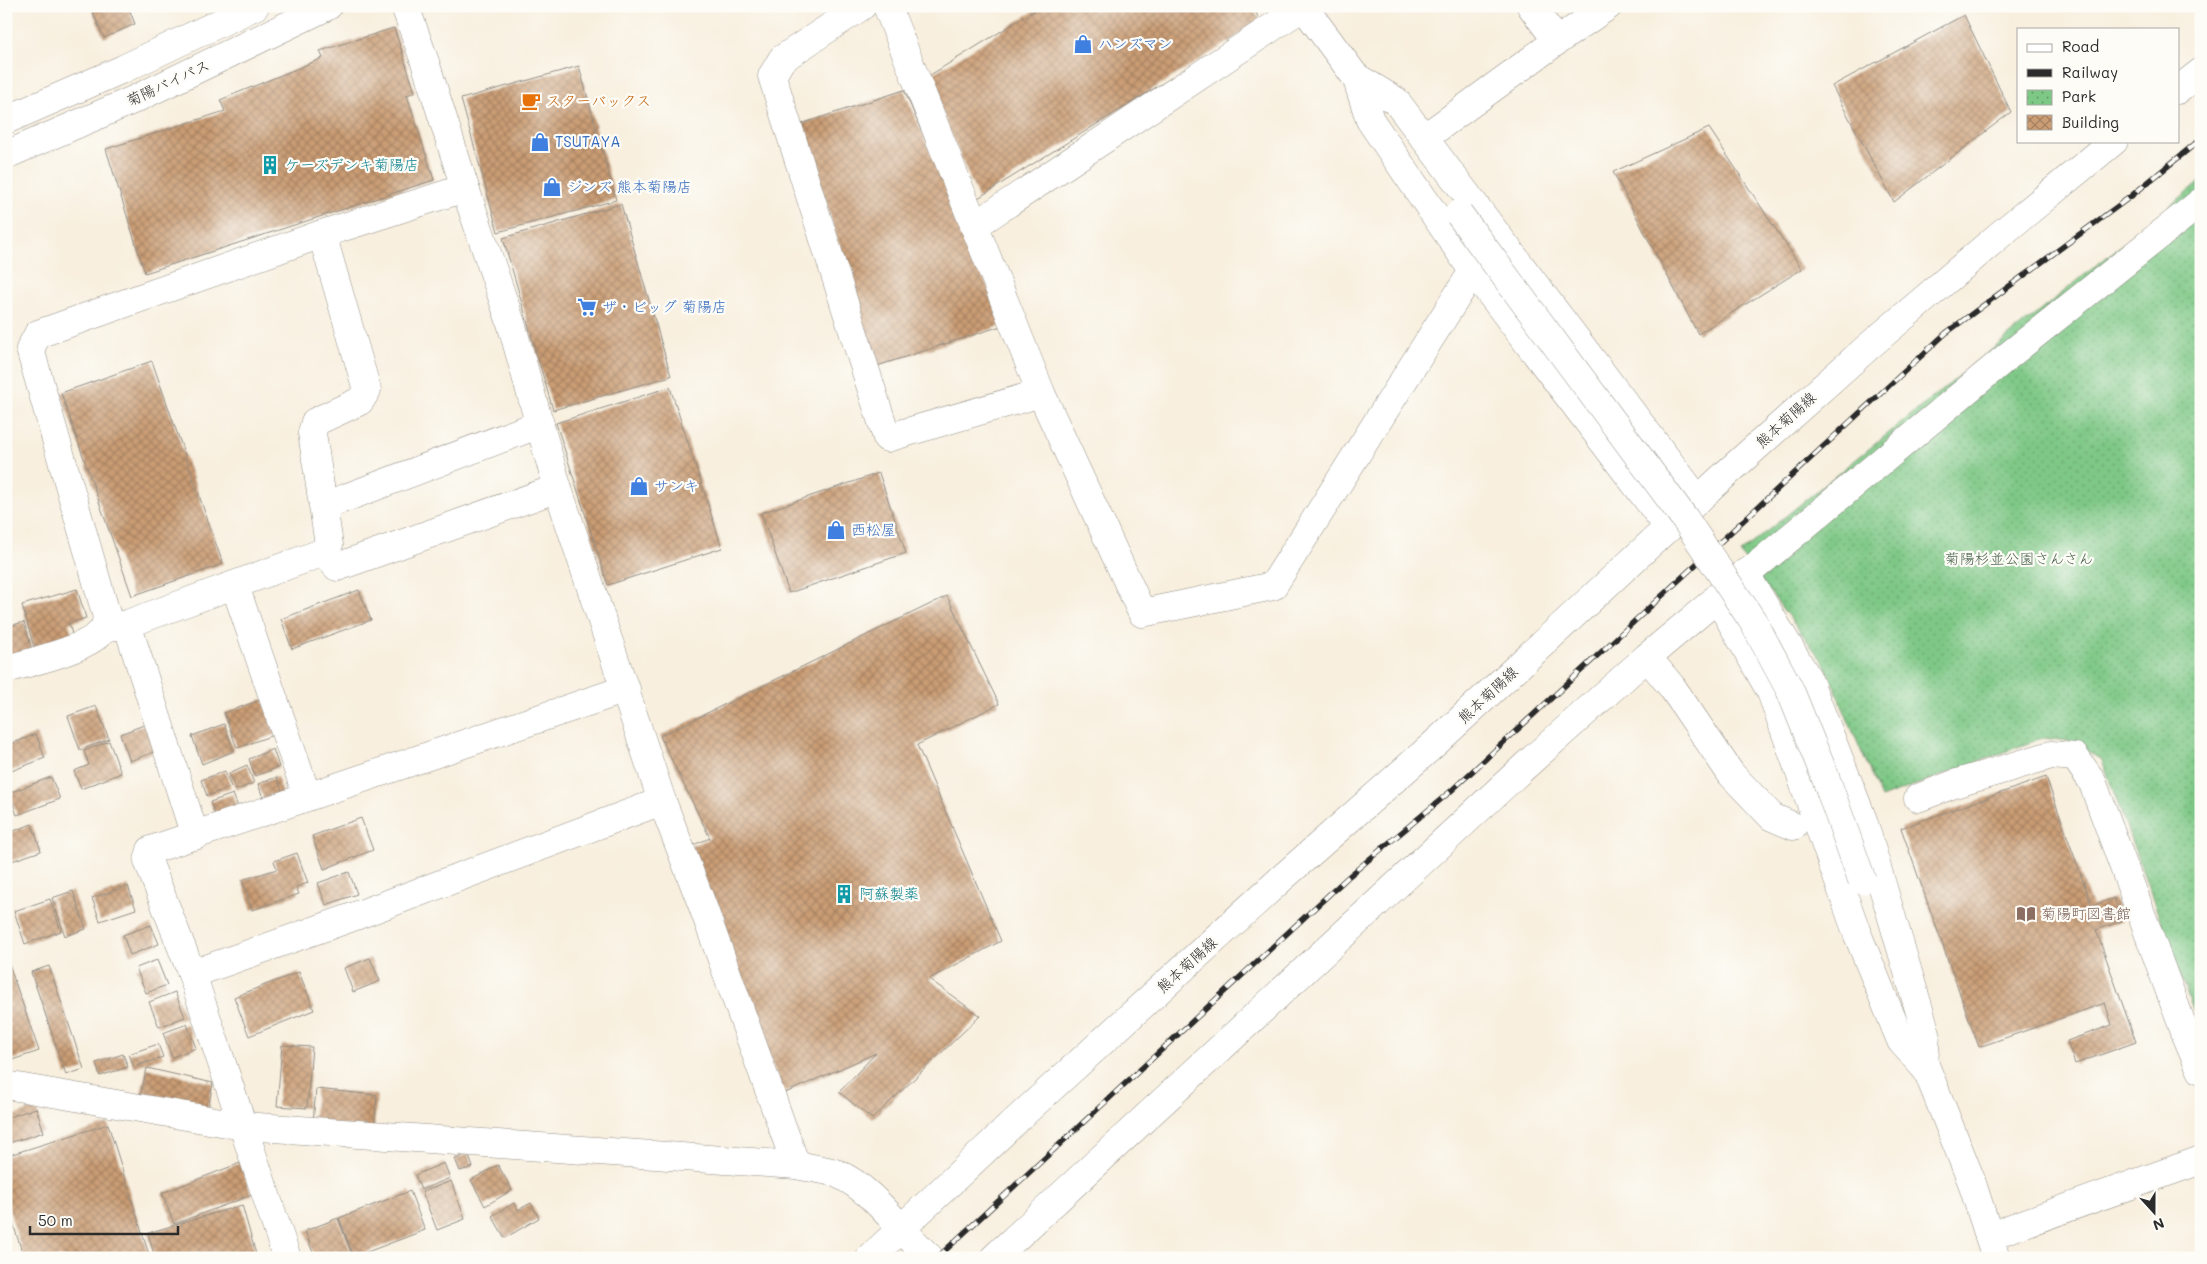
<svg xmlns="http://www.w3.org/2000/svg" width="2207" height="1264" font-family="Mali,'Klee One',sans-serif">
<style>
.park{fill:url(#park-dots);stroke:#547a58}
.building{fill:url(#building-cross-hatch)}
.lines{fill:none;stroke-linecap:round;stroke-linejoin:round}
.minor-casing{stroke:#928d84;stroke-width:29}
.major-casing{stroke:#928d84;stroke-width:29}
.highway-casing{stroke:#928d84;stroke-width:29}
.minor{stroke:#fff;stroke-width:28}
.major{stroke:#fff;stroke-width:28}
.highway{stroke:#fff;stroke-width:28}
.rail-casing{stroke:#2b2b2b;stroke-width:5.5}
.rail{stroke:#fdfcf7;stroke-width:4;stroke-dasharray:11;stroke-linecap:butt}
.minor-bridge-casing{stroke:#928d84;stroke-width:29;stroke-linecap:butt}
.minor-bridge{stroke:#fff;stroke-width:28}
.labels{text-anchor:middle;stroke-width:4.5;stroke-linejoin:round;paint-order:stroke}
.shop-label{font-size:15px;fill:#366cbe;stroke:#fdfcf7;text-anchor:start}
.street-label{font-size:15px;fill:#2b2b2b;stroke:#fdfcf7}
.food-label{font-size:15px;fill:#c56008;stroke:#fdfcf7;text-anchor:start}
.culture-label{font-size:15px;fill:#0d838f;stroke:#fdfcf7;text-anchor:start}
.park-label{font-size:15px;fill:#48624b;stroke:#fdfcf7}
.education-label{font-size:15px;fill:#785e54;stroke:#fdfcf7;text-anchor:start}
</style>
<defs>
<pattern id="park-dots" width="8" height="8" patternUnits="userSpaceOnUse" patternTransform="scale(1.25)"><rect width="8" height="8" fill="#7ec886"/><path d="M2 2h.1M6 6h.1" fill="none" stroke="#67a36e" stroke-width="1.8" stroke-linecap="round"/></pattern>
<pattern id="building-cross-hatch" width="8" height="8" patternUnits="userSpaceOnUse" patternTransform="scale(1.25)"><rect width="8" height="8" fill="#ca9d75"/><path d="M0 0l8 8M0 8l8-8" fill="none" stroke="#a48060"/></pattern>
</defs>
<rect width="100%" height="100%" fill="#fdfcf7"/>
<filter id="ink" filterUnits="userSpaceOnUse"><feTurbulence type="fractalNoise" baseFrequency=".02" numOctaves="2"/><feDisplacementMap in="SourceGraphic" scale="10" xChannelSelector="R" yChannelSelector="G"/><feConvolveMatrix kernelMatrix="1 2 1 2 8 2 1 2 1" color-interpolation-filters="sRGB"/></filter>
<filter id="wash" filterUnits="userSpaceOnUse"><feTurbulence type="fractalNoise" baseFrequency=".0096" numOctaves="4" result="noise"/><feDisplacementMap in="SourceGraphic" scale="20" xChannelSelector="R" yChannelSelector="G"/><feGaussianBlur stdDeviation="1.12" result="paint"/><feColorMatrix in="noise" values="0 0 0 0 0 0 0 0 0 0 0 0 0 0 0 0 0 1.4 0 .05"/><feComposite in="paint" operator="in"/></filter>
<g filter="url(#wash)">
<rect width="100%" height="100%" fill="#f8efde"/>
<path class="park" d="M2201,181V1032L2102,760L2068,741L2042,738L1881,798L1824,663L1740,553Z"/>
<g id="blocks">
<g class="building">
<path d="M90,6H128L135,24L104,38Z"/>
<path d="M1042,6H1252L1261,22L978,198L927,77Z"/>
<path d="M1964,15L2011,112L1894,202L1832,86Z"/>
<path d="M394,28L415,92L407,95L434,180L145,273L106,149L225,111L220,100L323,58L320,51Z"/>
<path d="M579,66L616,200L498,232L461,99Z"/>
<path d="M904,90L1004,325L877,366L801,124Z"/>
<path d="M1709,128L1802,269L1698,334L1613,172Z"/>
<path d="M621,204L671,376L553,410L503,238Z"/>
<path d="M152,361L223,564L132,596L61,393Z"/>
<path d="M670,387L722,548L608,585L556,423Z"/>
<path d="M879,473L906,553L789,593L761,513Z"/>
<path d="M77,589L86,618L69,623L74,642L36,654L22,605Z"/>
<path d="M359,590L371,620L292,649L281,619Z"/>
<path d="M947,596L999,704L917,745L1001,941L929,979L980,1016L872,1119L839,1092L876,1053L783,1094L691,846L710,838L660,736Z"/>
<path d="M24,622L33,653L8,660L6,653V627Z"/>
<path d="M263,699L276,734L237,748L224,713Z"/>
<path d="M96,706L109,739L80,750L68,716Z"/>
<path d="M152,722L162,749L130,761L120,734Z"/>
<path d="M224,724L234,751L202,764L192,736Z"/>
<path d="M36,734L45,758L6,773V746Z"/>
<path d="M109,741L121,773L81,789L74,771L89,765L84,751Z"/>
<path d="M273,749L279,767L255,776L249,759Z"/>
<path d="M247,765L254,783L236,790L229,773Z"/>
<path d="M225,771L231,787L207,796L201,780Z"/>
<path d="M51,777L60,799L17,815L9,793Z"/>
<path d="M277,777L284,796L265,803L258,784Z"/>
<path d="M2046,777L2092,906L2114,898L2122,921L2096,930L2136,1042L2075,1064L2067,1041L2112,1025L2105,1003L1979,1047L1901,828Z"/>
<path d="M233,794L240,812L217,820L210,802Z"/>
<path d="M361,818L373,850L324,869L312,836Z"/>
<path d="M32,824L41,851L6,863V834Z"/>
<path d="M297,853L308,883L296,887L299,894L252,910L242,880L277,869L274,861Z"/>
<path d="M349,872L357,894L326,905L318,883Z"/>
<path d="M128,886L136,909L100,921L92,898Z"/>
<path d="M73,891L86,929L65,936L52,898Z"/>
<path d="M50,899L61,931L25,944L14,911Z"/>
<path d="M151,925L159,944L130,955L123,935Z"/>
<path d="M6,956L39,1051L6,1062Z"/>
<path d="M370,958L380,981L353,992L344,968Z"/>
<path d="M157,960L167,985L146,993L136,968Z"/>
<path d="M49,966L84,1069L66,1075L31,972Z"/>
<path d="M299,972L314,1010L249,1036L234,997Z"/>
<path d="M175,992L185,1017L159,1027L149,1002Z"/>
<path d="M187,1024L196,1048L172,1057L163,1033Z"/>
<path d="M158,1044L163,1057L134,1067L129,1054Z"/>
<path d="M282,1045L312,1047L307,1108L277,1106Z"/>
<path d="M123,1054L128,1067L100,1076L96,1063Z"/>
<path d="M147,1068L213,1083L207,1113L140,1097Z"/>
<path d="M316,1089L377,1095L374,1129L313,1122Z"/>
<path d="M36,1108L44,1132L9,1143L6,1136V1118Z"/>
<path d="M108,1124L150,1258H24L6,1201V1156Z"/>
<path d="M468,1154L473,1167L460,1171L455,1159Z"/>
<path d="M240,1163L252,1195L174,1224L162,1193Z"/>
<path d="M444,1163L450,1178L421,1190L415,1175Z"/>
<path d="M498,1165L512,1190L485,1206L471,1180Z"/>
<path d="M451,1181L465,1219L437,1230L422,1192Z"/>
<path d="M410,1191L425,1230L354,1257L339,1218Z"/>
<path d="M514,1203L518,1210L531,1203L539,1218L505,1238L492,1216Z"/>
<path d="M242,1205L257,1258H155L148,1233Z"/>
<path d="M338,1218L353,1258H315L305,1231Z"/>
<path d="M576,1251L579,1258H565Z"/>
</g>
</g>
</g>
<g filter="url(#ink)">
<use href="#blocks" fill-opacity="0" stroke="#928d84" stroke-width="1"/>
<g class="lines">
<g class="minor-casing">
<g id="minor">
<path d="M405,6L425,62L465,188L511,323L557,486L662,801L703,907L796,1165"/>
<path d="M862,6L782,59L772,76L887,438L1041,393"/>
<path d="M887,6L1041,393L1142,613L1273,586L1473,271"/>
<path d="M1303,6L1366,91"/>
<path d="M1531,6L1557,41"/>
<path d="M1356,77L1370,120L1473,271L1669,528"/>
<path d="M1356,77L1396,101L1698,500"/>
<path d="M1424,138L1557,41L1608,6"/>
<path d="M974,226L1304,6"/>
<path d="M324,506L540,424"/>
<path d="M324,552L337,567L558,488"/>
<path d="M1745,573L1808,679L1863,820L1926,1033L1924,1067"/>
<path d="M235,586L307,796"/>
<path d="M1717,597L1771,692L1857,933L1901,1041L1924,1067"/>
<path d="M127,624L195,836"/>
<path d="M104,628L127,624L324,552L329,545L312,433L315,422L360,401L367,390L322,234"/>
<path d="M1647,657L1672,687L1731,774L1772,817L1793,826"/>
<path d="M6,669C28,663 93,648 104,628C106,625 106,620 107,617L30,349L38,334L322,234L465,188"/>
<path d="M1918,798L1954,784L2051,755L2075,757L2092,781L2186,1035L2201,1070"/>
<path d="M192,974L350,918L662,801"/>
<path d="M1919,1050L1971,1180L1996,1258"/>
<path d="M6,1085L244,1126L796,1165C809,1168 826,1169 838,1174C873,1189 901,1232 930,1258"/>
<path d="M1989,1236L2201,1160"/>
<path d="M287,1258L192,974L148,861L151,850L626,689"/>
<path d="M994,1258L1524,767L1647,657L2008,356L2201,202"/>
</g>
</g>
<g class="major-casing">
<g id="major">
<path d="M2178,90L2201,72"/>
<path d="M870,1258L1024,1113L1281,879L1432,746L1727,473L1868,347L2002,233L2114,141"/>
</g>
</g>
<g class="highway-casing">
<g id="highway">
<path d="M6,120L123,69L255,6"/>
<path d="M6,155L133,100L328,6"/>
</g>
</g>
<use href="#minor" class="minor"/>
<use href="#major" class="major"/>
<use href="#highway" class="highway"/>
<g class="rail-casing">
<path id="rail" d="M937,1258L1348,877L1451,791L1946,333L2130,197L2201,139"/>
</g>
<use href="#rail" class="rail"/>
<g class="minor-bridge-casing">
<path id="minor-bridge" d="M1459,214L1685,519L1754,623L1790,690L1826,779L1862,880"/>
</g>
<use href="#minor-bridge" class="minor-bridge"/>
</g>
</g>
<defs>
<g id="shop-bare" transform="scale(1.5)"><path d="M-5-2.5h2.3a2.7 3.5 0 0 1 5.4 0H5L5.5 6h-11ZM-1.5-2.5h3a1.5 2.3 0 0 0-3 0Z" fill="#3f7fe0" stroke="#fdfcf7" stroke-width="2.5" paint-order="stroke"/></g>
<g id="cafe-bare" transform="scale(1.5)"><path d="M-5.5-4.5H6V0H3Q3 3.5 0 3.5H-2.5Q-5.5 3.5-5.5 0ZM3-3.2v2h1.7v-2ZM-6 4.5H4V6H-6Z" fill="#e8710a" stroke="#fdfcf7" stroke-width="2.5" paint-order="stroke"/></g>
<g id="building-bare" transform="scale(1.5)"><path d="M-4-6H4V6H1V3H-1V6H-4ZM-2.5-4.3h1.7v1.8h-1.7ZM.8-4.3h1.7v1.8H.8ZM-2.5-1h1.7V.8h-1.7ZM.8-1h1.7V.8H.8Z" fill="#0f9aa8" stroke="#fdfcf7" stroke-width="2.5" paint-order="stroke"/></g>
<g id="supermarket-bare" transform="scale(1.5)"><path d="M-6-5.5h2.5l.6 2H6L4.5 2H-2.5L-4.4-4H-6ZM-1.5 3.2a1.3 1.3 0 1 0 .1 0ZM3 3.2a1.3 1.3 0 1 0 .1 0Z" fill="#3f7fe0" stroke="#fdfcf7" stroke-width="2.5" paint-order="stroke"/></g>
<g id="library-bare" transform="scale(1.5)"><path d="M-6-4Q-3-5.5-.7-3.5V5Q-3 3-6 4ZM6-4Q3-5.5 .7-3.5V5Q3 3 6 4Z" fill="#8d6e63" stroke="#fdfcf7" stroke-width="2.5" paint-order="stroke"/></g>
</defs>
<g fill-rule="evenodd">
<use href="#shop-bare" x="1083" y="44"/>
<use href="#cafe-bare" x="531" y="101"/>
<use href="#shop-bare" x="540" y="142"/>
<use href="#building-bare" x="270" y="165"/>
<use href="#shop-bare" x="552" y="187"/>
<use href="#supermarket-bare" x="587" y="307"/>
<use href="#shop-bare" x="639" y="486"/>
<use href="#shop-bare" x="836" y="530"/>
<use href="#building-bare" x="844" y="894"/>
<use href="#library-bare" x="2026" y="914"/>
</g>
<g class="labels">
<g class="shop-label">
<text x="1098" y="49">ハンズマン</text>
<text x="555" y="147">TSUTAYA</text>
<text x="567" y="192">ジンズ 熊本菊陽店</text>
<text x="602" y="312">ザ・ビッグ 菊陽店</text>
<text x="654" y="491">サンキ</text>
<text x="851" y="535">西松屋</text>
</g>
<g class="street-label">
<text transform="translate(168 83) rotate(-25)" y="5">菊陽バイパス</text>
<text transform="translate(1786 420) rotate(-42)" y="5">熊本菊陽線</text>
<text transform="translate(1488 695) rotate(-43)" y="5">熊本菊陽線</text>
<text transform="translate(1187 965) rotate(-42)" y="5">熊本菊陽線</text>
</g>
<g class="food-label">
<text x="546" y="106">スターバックス</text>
</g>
<g class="culture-label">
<text x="285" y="170">ケーズデンキ菊陽店</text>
<text x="859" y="899">阿蘇製薬</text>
</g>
<g class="park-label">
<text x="2019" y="564">菊陽杉並公園さんさん</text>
</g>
<g class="education-label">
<text x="2041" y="919">菊陽町図書館</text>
</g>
</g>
<rect width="2207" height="1264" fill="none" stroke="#fdfcf7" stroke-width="25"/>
<rect x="2017" y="28" width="162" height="115" fill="#fdfcf7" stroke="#a9a8a5"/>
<rect x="2027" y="44" width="25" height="8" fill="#ffffff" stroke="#a9a8a5"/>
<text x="2062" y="52" font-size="15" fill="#2b2b2b">Road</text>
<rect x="2027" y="69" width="25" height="8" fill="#2b2b2b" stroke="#a9a8a5"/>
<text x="2062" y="78" font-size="15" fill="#2b2b2b">Railway</text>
<rect x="2027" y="90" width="25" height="15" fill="url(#park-dots)" stroke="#a9a8a5"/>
<text x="2062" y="102" font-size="15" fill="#2b2b2b">Park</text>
<rect x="2027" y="115" width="25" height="15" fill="url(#building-cross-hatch)" stroke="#a9a8a5"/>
<text x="2062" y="128" font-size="15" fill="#2b2b2b">Building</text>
<g transform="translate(2154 1212) rotate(159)" stroke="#fdfcf7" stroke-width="4" paint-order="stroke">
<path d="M0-4L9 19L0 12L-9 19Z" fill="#2b2b2b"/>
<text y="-8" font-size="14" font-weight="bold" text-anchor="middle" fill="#2b2b2b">N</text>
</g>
<path d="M30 1226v8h148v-8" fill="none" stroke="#2b2b2b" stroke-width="2.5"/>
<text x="38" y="1226" font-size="15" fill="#2b2b2b" stroke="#fdfcf7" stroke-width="4" paint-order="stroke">50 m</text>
</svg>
